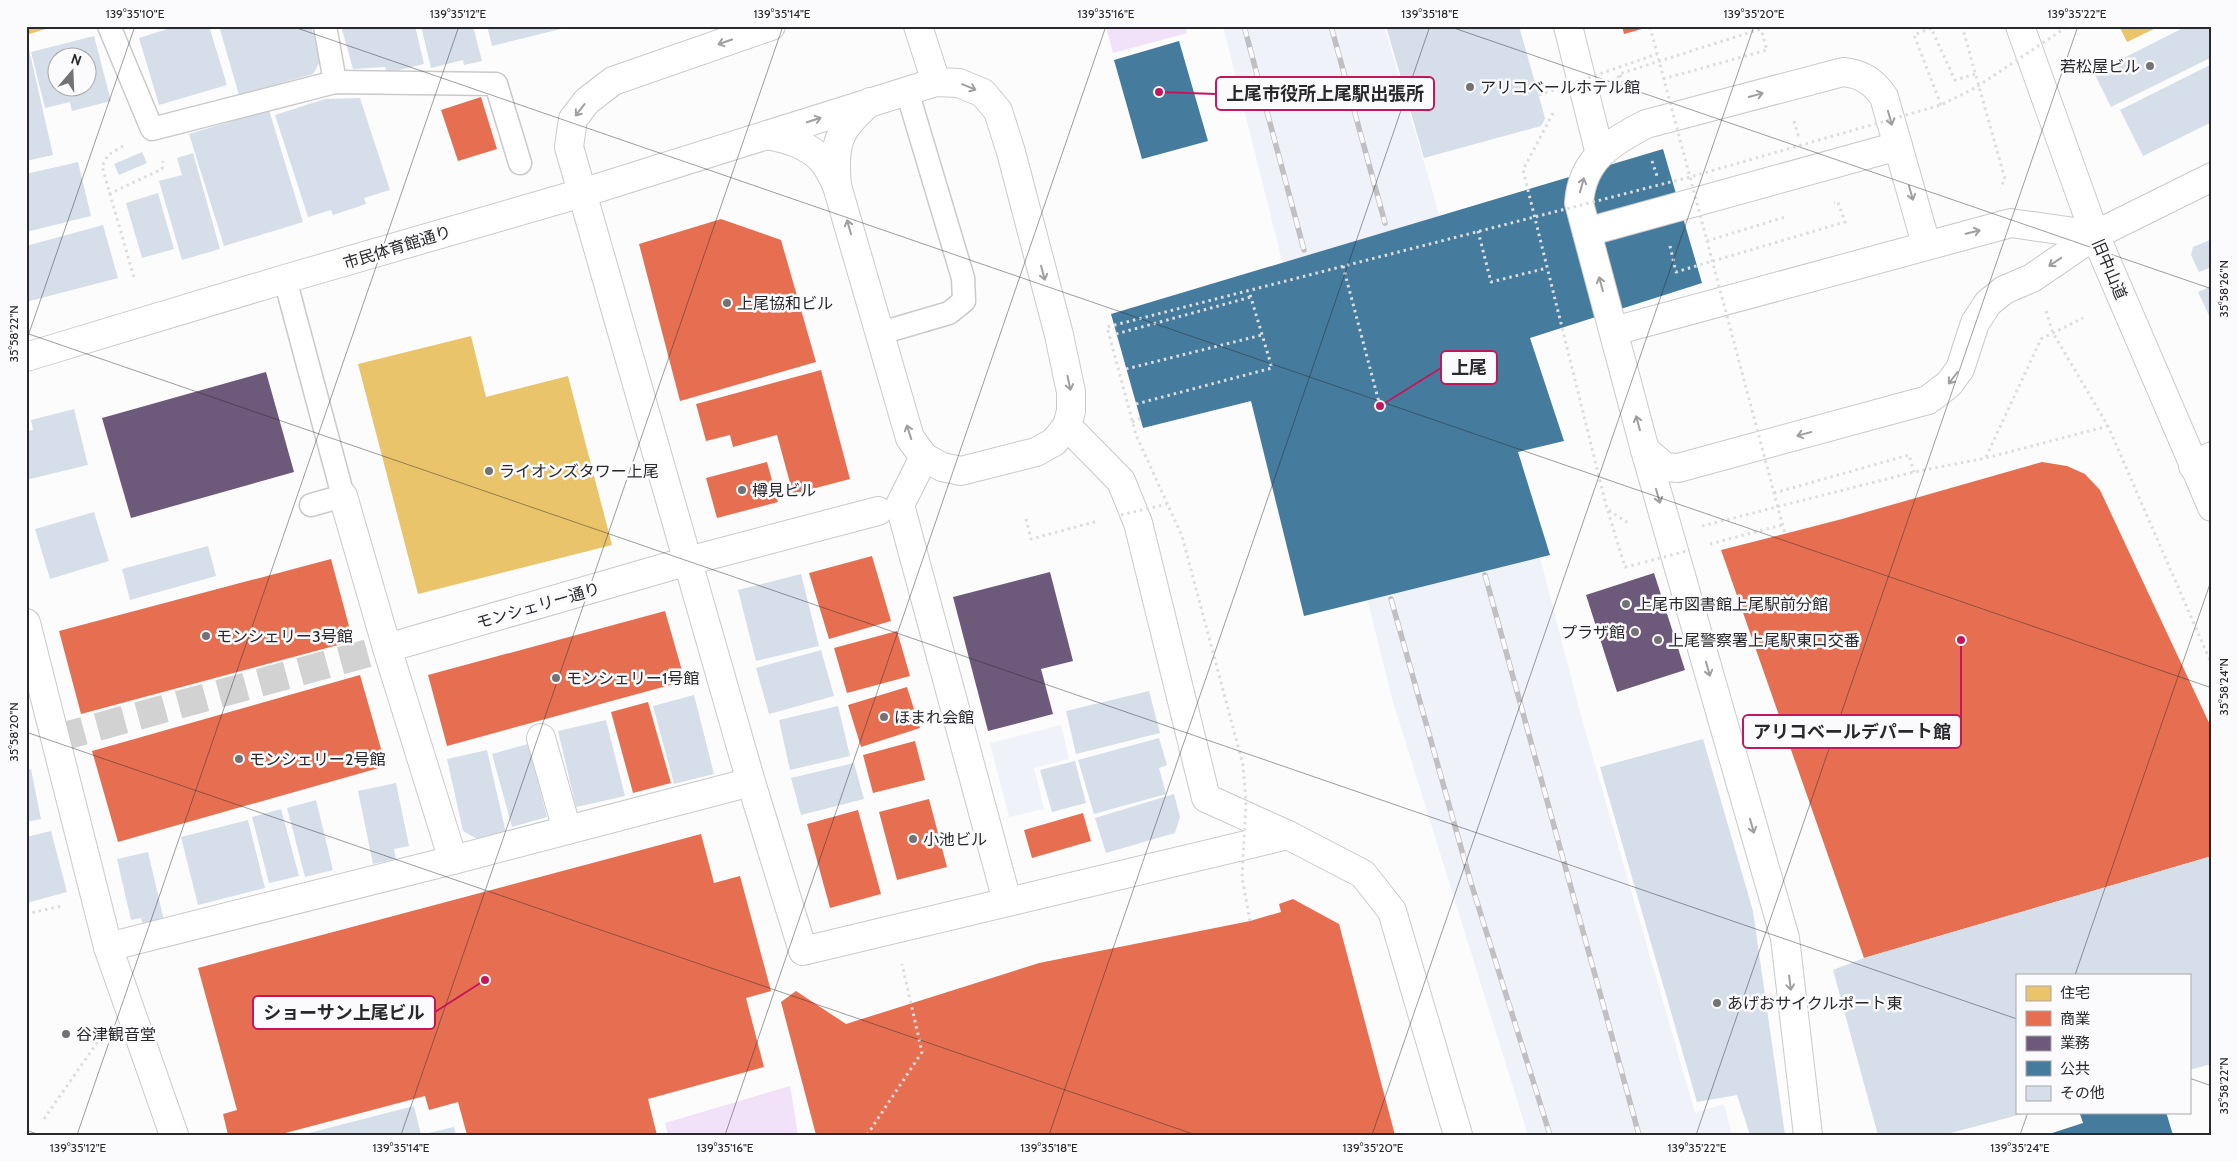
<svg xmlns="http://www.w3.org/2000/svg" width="2238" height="1161" font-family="Cabin,'Noto Sans JP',sans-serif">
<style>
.built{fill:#f0f2fa}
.green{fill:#f1e1f9}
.homes{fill:#e9c46a}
.shops{fill:#e76f51}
.offices{fill:#6d597a}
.public{fill:#457b9d}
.building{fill:#d6deea;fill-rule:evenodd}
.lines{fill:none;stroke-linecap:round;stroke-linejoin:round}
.street-tunnel{stroke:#d2d2d3;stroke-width:28;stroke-dasharray:28 14;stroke-linecap:butt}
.lane-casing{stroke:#cacacc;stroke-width:25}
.street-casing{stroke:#cacacc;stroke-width:30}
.secondary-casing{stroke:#cacacc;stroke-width:30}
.path{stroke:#ddddde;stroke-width:3;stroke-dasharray:2.5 4;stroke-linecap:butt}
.lane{stroke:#fff;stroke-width:22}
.street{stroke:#fff;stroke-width:28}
.secondary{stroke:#fff;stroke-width:28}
.rail-casing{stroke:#c0c0c0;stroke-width:5.5}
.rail{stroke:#fbfbfd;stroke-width:4;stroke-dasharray:11;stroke-linecap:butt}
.path-bridge{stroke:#ddddde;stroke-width:3;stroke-dasharray:2.5 4;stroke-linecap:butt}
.oneway{stroke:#9f9fa0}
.ticks{fill:none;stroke:#29292d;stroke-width:1;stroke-opacity:0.45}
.poi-dot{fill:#737375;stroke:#fbfbfd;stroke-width:2}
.labels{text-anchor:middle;stroke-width:5;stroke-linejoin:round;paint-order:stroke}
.poi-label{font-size:16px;fill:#29292d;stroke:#fbfbfd;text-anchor:start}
.street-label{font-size:16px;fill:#29292d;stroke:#fbfbfd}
.leader{fill:none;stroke:#c2185b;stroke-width:2}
.callout-dot{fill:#c2185b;stroke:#fbfbfd;stroke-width:2}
.callout{fill:#fbfbfd;stroke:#c2185b;stroke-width:2}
.callout-label{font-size:18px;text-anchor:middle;font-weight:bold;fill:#29292d}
.neatline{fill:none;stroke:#29292d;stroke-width:2}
.ticks-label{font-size:12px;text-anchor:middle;fill:#29292d}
</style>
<rect width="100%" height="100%" fill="#fcfcfc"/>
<g class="built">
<path d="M1223,26H1384L1542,565L1581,716L1695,1113L1724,1104L1732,1135H1528L1393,702Z"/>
<path d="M1061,725L1069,759L1034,768L1044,809L1009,817L990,743Z"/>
</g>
<g class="green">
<path d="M1106,26H1185L1187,33L1113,53Z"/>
<path d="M790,1086L798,1135H668L665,1123Z"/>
</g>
<g class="homes">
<path d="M26,26H48L49,28L26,35Z"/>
<path d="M2119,26H2160L2127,42Z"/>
<path d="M471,336L486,397L568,376L612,545L418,594L358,364Z"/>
</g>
<g class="shops">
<path d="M1622,26H1649V27L1624,34Z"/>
<path d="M481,97L497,149L458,161L441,110Z"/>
<path d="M721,219L781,240L816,362L680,401L639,244Z"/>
<path d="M821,370L850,479L793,494L777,435L733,447L730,435L706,441L696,404Z"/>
<path d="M767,462L778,502L717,518L706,478Z"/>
<path d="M2042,462L2067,466L2085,474L2100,490L2212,729V856L1864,958L1721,550L1842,519Z"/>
<path d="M872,556L891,621L829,639L809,573Z"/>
<path d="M331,559L353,641L81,714L59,631Z"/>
<path d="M665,611L685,681L447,746L428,675Z"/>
<path d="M897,631L910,676L847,693L834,648Z"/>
<path d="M360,675L386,766L118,842L92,751Z"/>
<path d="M907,687L920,728L861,747L848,705Z"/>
<path d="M648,702L671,783L633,793L611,712Z"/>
<path d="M915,741L925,780L873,793L863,755Z"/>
<path d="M929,799L947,867L897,880L879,812Z"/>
<path d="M858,810L881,894L830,908L807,824Z"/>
<path d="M1083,813L1091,841L1032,858L1024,830Z"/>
<path d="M701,834L714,883L740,876L771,991L746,998L764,1067L648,1099L657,1135H467L458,1102L429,1110L425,1096L278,1135H228L223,1114L237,1110L198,968Z"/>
<path d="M1293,899L1339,924L1395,1135H816L781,1002L796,991L846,1024L1039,963L1250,921L1281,912L1279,904Z"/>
</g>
<g class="offices">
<path d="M266,372L294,472L131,518L102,418Z"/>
<path d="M1050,572L1073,661L1041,669L1053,714L988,731L953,597Z"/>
<path d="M1654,573L1685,670L1617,692L1586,595Z"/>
</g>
<g class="public">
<path d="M1179,41L1208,141L1142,159L1114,60Z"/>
<path d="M1663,149L1702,283L1530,338L1564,441L1518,452L1550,555L1304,616L1251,401L1143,428L1111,314Z"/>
<path d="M2085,1112H2166L2173,1135H2046L2083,1123L2080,1114Z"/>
</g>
<g class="building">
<path d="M177,26H209L227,85L159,105L139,38Z"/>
<path d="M219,26H311L321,60L313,74L239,95Z"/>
<path d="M341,26H415L424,64L387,73L385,67L353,69Z"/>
<path d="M421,26H473L482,61L464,65L463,60L431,68Z"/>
<path d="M487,26H569V27L492,46Z"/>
<path d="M1386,26H1519L1545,118L1544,121L1541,126L1424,158Z"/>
<path d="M2187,26H2212V57L2111,107L2094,73Z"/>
<path d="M94,36L111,101L72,111L70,102L45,108L31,52ZM58,58H88V88H58Z"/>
<path d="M26,49H29L53,155L26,161Z"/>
<path d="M2212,64V122L2143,156L2120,110Z"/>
<path d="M360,98L390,190L364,198L366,204L333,215L331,210L308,217L275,115L325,99Z"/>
<path d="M269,110L303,222L224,246L189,134Z"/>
<path d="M142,152L147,163L119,175L114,164Z"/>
<path d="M193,153L220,249L182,260L159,181L182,175L177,158Z"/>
<path d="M78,162L91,216L26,232V174Z"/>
<path d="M158,193L174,249L142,258L126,203Z"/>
<path d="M103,225L118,278L26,302V246Z"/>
<path d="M2212,239V267L2199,272L2191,255L2193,247Z"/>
<path d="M2212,286V322L2198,292Z"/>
<path d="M74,409L88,465L26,480V431L33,430L31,420Z"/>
<path d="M94,512L109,561L50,579L35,529Z"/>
<path d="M208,546L216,576L130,600L122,569Z"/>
<path d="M801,574L819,646L756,661L738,590Z"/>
<path d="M821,650L834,696L769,714L756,668Z"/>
<path d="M1149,691L1160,733L1076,754L1066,711Z"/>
<path d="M694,695L714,774L674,784L653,706Z"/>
<path d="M838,706L850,756L790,770L779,720Z"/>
<path d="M606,720L625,796L576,807L558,731Z"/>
<path d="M1159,738L1167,765L1159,768L1166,794L1094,814L1078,760Z"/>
<path d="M1703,739L1753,911L1785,1135H1750L1737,1095L1697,1102L1600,767Z"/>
<path d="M528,744L547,817L512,827L492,754Z"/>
<path d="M487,750L506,833L479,840L463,831L447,759Z"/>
<path d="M1075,761L1086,803L1052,812L1040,770Z"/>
<path d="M854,763L864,799L801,815L791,778Z"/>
<path d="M31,769L41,819L26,822V770Z"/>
<path d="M396,783L409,846L394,849L396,859L373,864L358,791Z"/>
<path d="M1174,794L1180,817L1175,833L1106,853L1095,818Z"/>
<path d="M316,800L333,870L305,877L287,808Z"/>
<path d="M281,809L299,876L269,883L252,817Z"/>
<path d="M248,820L265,888L198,905L181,837Z"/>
<path d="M51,831L67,892L26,903V837Z"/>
<path d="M148,852L164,921L143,926L141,918L131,920L117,859Z"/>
<path d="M2212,856V1064L2189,1070V975H2017V1112L2026,1113L1943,1135H1878L1833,970L1864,958Z"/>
<path d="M414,1106L421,1135H305V1134Z"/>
<path d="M454,1127L456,1135H424V1134Z"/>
</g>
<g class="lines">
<path class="street-tunnel" d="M57,738L387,648"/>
<g class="lane-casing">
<g id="lane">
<path d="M109,26L152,129L335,82L496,84L520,163"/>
<path d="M325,26L335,82"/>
<path d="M285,279L343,496L311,505"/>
<path d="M881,333L949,313L964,301L963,278L907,91"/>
</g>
</g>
<g class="street-casing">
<g id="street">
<path d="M771,26L613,81L587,101L573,119L569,147L751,782L803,951L1288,835"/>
<path d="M918,26L936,82"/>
<path d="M1568,26L1600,154"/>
<path d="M1067,426L1121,481L1138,523L1206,798L1288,835"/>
<path d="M924,457L900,505L1007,901"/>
<path d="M2193,466L2212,456"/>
<path d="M343,496L387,648L453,860"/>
<path d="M26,623L108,947L174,1135"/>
<path d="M387,648L688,561L878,511"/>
<path d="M541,738L567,830"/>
<path d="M108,947L453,860L751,782"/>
</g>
</g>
<g class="secondary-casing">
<g id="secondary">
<path d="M2020,26L2095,235L2212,507"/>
<path d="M767,135C788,139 809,145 823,161C829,168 833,178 837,186"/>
<path d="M1587,232L1898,146"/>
<path d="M1926,244L1884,97C1873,81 1862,74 1843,72L1646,124C1610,143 1582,159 1579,203L1645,450L1665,467L1678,468L1928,400L1949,384L1960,369L1975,323L1988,303L2004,290L2032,278L2095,235L2212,177"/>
<path d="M1614,331L2011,223L2095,235"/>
<path d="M26,357L285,279L582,193L936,82L959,83L983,93L998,111L1011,152L1059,335L1071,392V411L1067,426L1054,442L1036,452L961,471L942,467L924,457L910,438L837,186C833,143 838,129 870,102"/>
<path d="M1645,450L1785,938L1808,1135"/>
<path d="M1288,835L1363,874L1392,911L1458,1135"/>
</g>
</g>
<g class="path">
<path d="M1962,26L2005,179L2000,188"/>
<path d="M1620,75L1628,95"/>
<path d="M1618,78L1619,74L1770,26"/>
<path d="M1663,79L1767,50L1761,29"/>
<path d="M1941,105L1914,35L1931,28L1955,80L1975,74"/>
<path d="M1553,113L1523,170L1607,509L1628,523"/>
<path d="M1794,121L1798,135H1797"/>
<path d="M123,146L108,155L102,166L135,281"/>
<path d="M1652,161L1657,176"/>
<path d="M109,194L162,169L163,161"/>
<path d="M1478,231L1491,282L1547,268"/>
<path d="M1707,241L1785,217"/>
<path d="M1670,246L1676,272L1845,222L1838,202L1834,203"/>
<path d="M1343,266L1380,406"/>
<path d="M2046,311L2053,333L2108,426L2212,665"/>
<path d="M1116,334L1251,297"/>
<path d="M1126,369L1262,335"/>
<path d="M1136,404L1272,368L1249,291"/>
<path d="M1132,422L1140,419"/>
<path d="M1986,457L2041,339L2083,318"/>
<path d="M1774,493L1909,455L1914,472"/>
<path d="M1608,511L1625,567L1642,563"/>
<path d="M1026,519L1031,539L1098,521"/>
<path d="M1702,526L1914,472L1986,458L2108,426"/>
<path d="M1710,544L1782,525"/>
<path d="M26,914L62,906"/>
<path d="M44,1119L101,1037"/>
<path d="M867,1135L922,1052L902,964"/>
</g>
<use href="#lane" class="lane"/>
<use href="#street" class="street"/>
<use href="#secondary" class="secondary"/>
<g class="rail-casing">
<g id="rail">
<path d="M1244,26L1304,250"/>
<path d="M1331,26L1385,223"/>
<path d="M1485,575L1639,1135"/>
<path d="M1391,599L1471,883L1550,1135"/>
</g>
</g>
<use href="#rail" class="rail"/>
<g class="path-bridge">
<path d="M1650,27L1785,534"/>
<path d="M1539,95L1657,54"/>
<path d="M1121,515L1167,504"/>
<path d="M1645,562L1690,550"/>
<path d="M1250,921L1242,877L1246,802L1243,765L1182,536L1136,435L1107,327L1690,177L1941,105L1975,88L2068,26"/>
</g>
</g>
<defs><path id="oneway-shaft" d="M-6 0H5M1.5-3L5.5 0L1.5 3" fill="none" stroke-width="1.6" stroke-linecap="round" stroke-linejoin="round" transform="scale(1.25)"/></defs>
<g class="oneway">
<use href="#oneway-shaft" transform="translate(725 42) rotate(161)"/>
<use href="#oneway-shaft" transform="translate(969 87) rotate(23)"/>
<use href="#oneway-shaft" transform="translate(1756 95) rotate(-15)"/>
<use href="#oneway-shaft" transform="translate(580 110) rotate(128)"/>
<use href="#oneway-shaft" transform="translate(1890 118) rotate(74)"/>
<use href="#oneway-shaft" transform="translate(814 120) rotate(-18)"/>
<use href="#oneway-shaft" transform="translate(1582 185) rotate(-74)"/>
<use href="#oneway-shaft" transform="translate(1911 193) rotate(74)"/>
<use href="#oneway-shaft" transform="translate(849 227) rotate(-106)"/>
<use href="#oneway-shaft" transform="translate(1973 232) rotate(-14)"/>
<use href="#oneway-shaft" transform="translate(2055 262) rotate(146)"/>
<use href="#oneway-shaft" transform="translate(1043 273) rotate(75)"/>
<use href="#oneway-shaft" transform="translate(1601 284) rotate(-105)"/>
<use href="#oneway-shaft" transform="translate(1953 378) rotate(127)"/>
<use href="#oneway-shaft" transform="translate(1069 383) rotate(78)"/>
<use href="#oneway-shaft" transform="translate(1638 423) rotate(-105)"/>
<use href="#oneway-shaft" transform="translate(909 432) rotate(-108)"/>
<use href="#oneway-shaft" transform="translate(1804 434) rotate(165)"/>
<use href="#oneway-shaft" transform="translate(1658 496) rotate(74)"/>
<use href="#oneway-shaft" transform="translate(1708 669) rotate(74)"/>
<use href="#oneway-shaft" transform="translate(1752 826) rotate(74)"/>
<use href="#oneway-shaft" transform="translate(1790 983) rotate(83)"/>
</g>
<path class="ticks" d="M291,26L2212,688M1448,26L2212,289M26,333L2017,1019M26,342L135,26M26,732L1196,1135M2075,975L2212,578M2189,1078L2212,1086M26,1130L40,1135M77,1135L459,26M401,1135L783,26M725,1135L1106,26M1049,1135L1430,26M1372,1135L1754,26M1696,1135L2078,26M2020,1135L2028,1112"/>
<g class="poi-dot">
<circle cx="2150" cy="66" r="5"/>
<circle cx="1470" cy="87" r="5"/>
<circle cx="727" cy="303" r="5"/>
<circle cx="489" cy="471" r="5"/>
<circle cx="742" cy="490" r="5"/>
<circle cx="1626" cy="604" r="5"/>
<circle cx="1635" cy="632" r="5"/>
<circle cx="206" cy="636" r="5"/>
<circle cx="1658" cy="640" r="5"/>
<circle cx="556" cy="678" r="5"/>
<circle cx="884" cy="717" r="5"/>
<circle cx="239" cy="759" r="5"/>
<circle cx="913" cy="839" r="5"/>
<circle cx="1717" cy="1003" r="5"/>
<circle cx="66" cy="1034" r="5"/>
</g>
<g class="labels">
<g class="poi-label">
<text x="2140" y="72" text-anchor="end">若松屋ビル</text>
<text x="1480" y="93">アリコベールホテル館</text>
<text x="737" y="309">上尾協和ビル</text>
<text x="499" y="477">ライオンズタワー上尾</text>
<text x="752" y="496">樽見ビル</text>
<text x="1636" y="610">上尾市図書館上尾駅前分館</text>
<text x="1625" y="638" text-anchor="end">プラザ館</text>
<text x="216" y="642">モンシェリー3号館</text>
<text x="1668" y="646">上尾警察署上尾駅東口交番</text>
<text x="566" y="684">モンシェリー1号館</text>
<text x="894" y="723">ほまれ会館</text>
<text x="249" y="765">モンシェリー2号館</text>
<text x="923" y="845">小池ビル</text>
<text x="1727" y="1009">あげおサイクルポート東</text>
<text x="76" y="1040">谷津観音堂</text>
</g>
<g class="street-label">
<text transform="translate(397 247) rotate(-17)" y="6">市民体育館通り</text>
<text transform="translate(2110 269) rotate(67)" y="6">旧中山道</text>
<text transform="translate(538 605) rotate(-16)" y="6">モンシェリー通り</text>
</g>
</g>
<path class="leader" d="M1159 92L1216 94M1380 406L1441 368M1961 640L1961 732M485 980L435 1012"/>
<g class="callout-dot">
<circle cx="1159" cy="92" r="5"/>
<circle cx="1380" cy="406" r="5"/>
<circle cx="1961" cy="640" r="5"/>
<circle cx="485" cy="980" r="5"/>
</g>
<g class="callout">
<rect x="1216" y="77" width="218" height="33" rx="5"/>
<rect x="1441" y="351" width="56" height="33" rx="5"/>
<rect x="1743" y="715" width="218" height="33" rx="5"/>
<rect x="253" y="996" width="182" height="33" rx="5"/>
</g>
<g class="callout-label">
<text x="1325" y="100">上尾市役所上尾駅出張所</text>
<text x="1469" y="374">上尾</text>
<text x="1852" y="738">アリコベールデパート館</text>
<text x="344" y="1019">ショーサン上尾ビル</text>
</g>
<rect width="2238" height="1161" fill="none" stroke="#fbfbfd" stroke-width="55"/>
<rect x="2016" y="974" width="175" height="140" fill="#fbfbfd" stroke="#a7a7aa"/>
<rect x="2026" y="986" width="25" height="15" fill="#e9c46a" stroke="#a7a7aa"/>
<text x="2060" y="998" font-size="15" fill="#29292d">住宅</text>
<rect x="2026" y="1011" width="25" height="15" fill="#e76f51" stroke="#a7a7aa"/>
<text x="2060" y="1024" font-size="15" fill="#29292d">商業</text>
<rect x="2026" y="1036" width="25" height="15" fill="#6d597a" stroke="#a7a7aa"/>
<text x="2060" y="1048" font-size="15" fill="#29292d">業務</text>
<rect x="2026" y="1061" width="25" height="15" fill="#457b9d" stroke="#a7a7aa"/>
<text x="2060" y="1074" font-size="15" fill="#29292d">公共</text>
<rect x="2026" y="1086" width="25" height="15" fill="#d6deea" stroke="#a7a7aa"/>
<text x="2060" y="1098" font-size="15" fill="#29292d">その他</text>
<g transform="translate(72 72) rotate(19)"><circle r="24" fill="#fbfbfd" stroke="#a7a7aa"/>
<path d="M0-4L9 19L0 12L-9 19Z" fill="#737375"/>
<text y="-8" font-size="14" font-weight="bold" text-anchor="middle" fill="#29292d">N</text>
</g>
<rect x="28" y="28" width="2182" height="1106" class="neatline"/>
<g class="ticks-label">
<text x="135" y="18">139°35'10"E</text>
<text x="458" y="18">139°35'12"E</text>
<text x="782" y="18">139°35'14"E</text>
<text x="1106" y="18">139°35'16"E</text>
<text x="1430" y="18">139°35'18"E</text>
<text x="1754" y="18">139°35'20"E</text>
<text x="2077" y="18">139°35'22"E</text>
<text transform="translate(2224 289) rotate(-90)" y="4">35°58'26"N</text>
<text transform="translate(14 334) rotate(-90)" y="4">35°58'22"N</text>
<text transform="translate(2224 687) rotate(-90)" y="4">35°58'24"N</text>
<text transform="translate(14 732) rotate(-90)" y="4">35°58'20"N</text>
<text transform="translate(2224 1086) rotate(-90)" y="4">35°58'22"N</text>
<text x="78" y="1152">139°35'12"E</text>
<text x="401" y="1152">139°35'14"E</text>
<text x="725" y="1152">139°35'16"E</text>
<text x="1049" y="1152">139°35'18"E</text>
<text x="1373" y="1152">139°35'20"E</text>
<text x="1697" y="1152">139°35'22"E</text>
<text x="2020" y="1152">139°35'24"E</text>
</g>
</svg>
